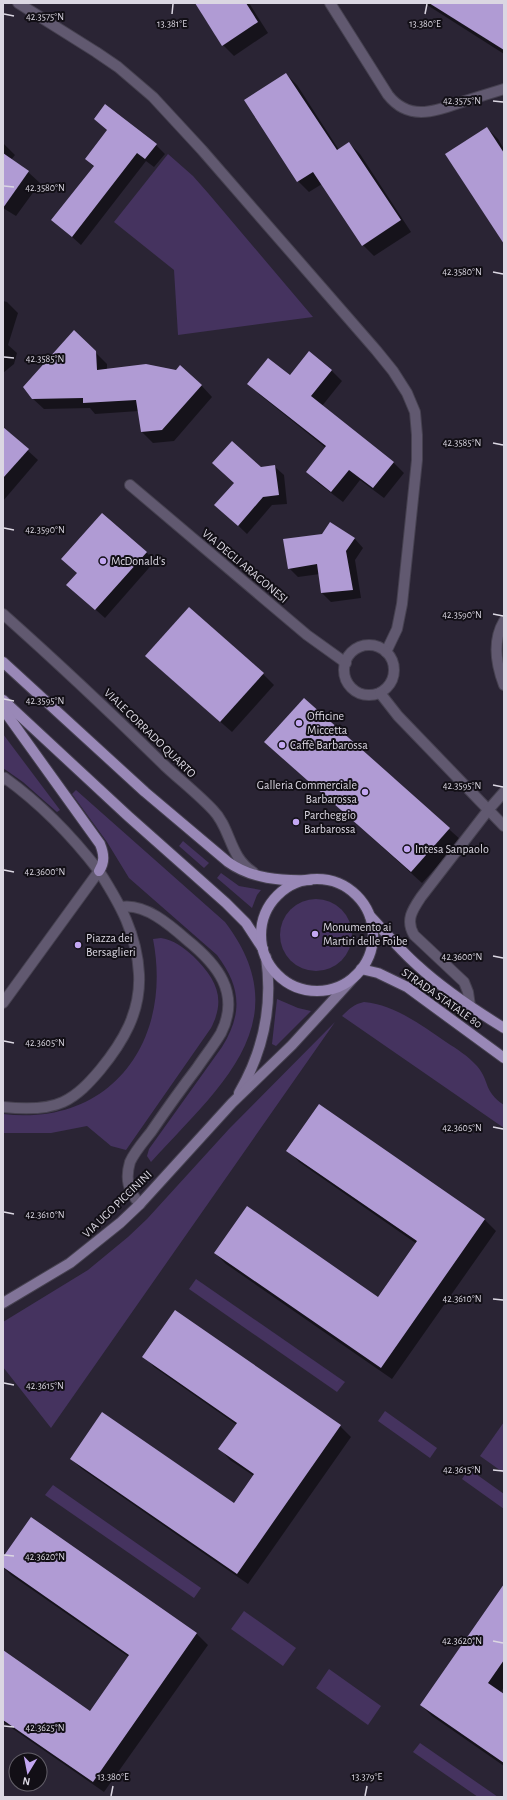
<svg xmlns="http://www.w3.org/2000/svg" width="507" height="1800" font-family="'Alegreya Sans',sans-serif">
<style>
.green{fill:#45335f}
.shadow{fill:#0007}
.building{fill:#b09bd4}
.lines{fill:none;stroke-linecap:round;stroke-linejoin:round}
.pedestrian-casing{stroke:#464150;stroke-width:12}
.minor-casing{stroke:#464150;stroke-width:12}
.secondary-casing{stroke:#464150;stroke-width:12}
.primary-casing{stroke:#464150;stroke-width:12}
.pedestrian{stroke:#615970;stroke-width:10}
.minor{stroke:#615970;stroke-width:10}
.secondary{stroke:#817498;stroke-width:10}
.primary{stroke:#9988b7;stroke-width:10}
.ticks{fill:none;stroke:#dbd7e2;stroke-width:1.5}
.poi-dot{fill:#c3a7f2;stroke:#120f16;stroke-width:1.5}
.labels{text-anchor:middle;stroke-width:4;stroke-linejoin:round;paint-order:stroke}
.poi-label{font-size:12px;fill:#dbd7e2;stroke:#120f16;text-anchor:start}
.street-label{font-size:12px;fill:#dbd7e2;stroke:#120f16}
.ticks-label{font-size:10px;text-anchor:middle;fill:#dbd7e2;stroke:#120f16;stroke-width:4;stroke-linejoin:round;paint-order:stroke}
</style>
<rect width="100%" height="100%" fill="#2a2434"/>
<g class="green">
<path d="M168,154L193,176L208,193L313,317L178,335L174,270L114,222Z"/>
<path d="M3,734L60,810L57,812L23,782L3,768Z"/>
<path d="M76,790L225,922C302,1023 216,1090 151,1162L147,1156L149,1149L222,1047C243,1013 241,987 217,955L129,878L107,842L72,794Z"/>
<path d="M183,841L209,863L204,868L179,846Z"/>
<path d="M221,873L239,886L261,890L257,895L252,908L217,878Z"/>
<circle cx="316" cy="935" r="36"/>
<path d="M161,938C174,940 183,947 193,956C215,978 227,997 211,1028L126,1150L111,1146L87,1126L51,1133H3V1114C111,1127 173,1041 153,939Z"/>
<path d="M277,999L298,1008L311,1011L276,1046L272,1044Z"/>
<path d="M364,1002C395,1005 421,1025 446,1042C457,1049 468,1056 477,1066C490,1081 483,1091 504,1105V1128L342,1016C349,1009 354,1004 364,1002Z"/>
<path d="M335,1022L51,1428L3,1367V1322L88,1270L128,1237L147,1219L229,1129Z"/>
<path d="M196,1279L345,1382L337,1392L189,1289Z"/>
<path d="M385,1411L437,1448L430,1458L378,1421Z"/>
<path d="M504,1422V1473L480,1456Z"/>
<path d="M469,1469L504,1494V1509L462,1479Z"/>
<path d="M53,1485L201,1588L194,1598L45,1495Z"/>
<path d="M244,1611L296,1648L283,1666L231,1629Z"/>
<path d="M329,1669L381,1706L368,1725L316,1688Z"/>
<path d="M420,1743L498,1797H478L413,1752Z"/>
</g>
<g class="shadow">
<path d="M196,3H249L268,33L234,56L223,45Z"/>
<path d="M424,3H504V54Z"/>
<path d="M286,74L297,85L339,150L349,143L360,154L411,232L374,256L363,245L322,184L309,192L298,181Z"/>
<path d="M95,119L156,145L165,154L154,167L146,161L81,245L53,220L94,167L86,159L108,131Z"/>
<path d="M487,128L498,139L504,149V240Z"/>
<path d="M3,143L15,155L11,160L28,172L40,183L16,216L3,208Z"/>
<path d="M3,301L7,302L18,313L8,345L17,353L14,364L3,373Z"/>
<path d="M74,331L107,364V370L201,385L212,397L174,441L153,443L142,432L139,411L95,414L90,408L44,409L32,398Z"/>
<path d="M331,370L342,381L322,406L393,462L404,473L384,498L360,480L343,502L318,483L307,472L326,448L260,395L249,384Z"/>
<path d="M3,428L38,460L3,501Z"/>
<path d="M213,463L260,468L275,467L284,475L287,504L272,505L247,534L225,513L235,483Z"/>
<path d="M331,523L355,539L363,548L355,560L361,598L331,602L322,593L320,574L298,577L289,568L323,535Z"/>
<path d="M146,552L155,561L105,618L68,585Z"/>
<path d="M158,667L263,674L274,685L232,732Z"/>
<path d="M304,699L461,840L422,883L266,742Z"/>
<path d="M319,1105L485,1220L496,1231L392,1379L226,1264L215,1253L378,1299L417,1244L299,1162L288,1150Z"/>
<path d="M144,1356L340,1426L351,1437L248,1584L82,1469L71,1459L234,1505L254,1476L230,1460L220,1449L237,1425L154,1367Z"/>
<path d="M31,1519L197,1634L208,1645L104,1792L3,1722V1652L90,1712L129,1657L11,1575L3,1567V1559Z"/>
<path d="M504,1586V1687L500,1693L504,1696V1766L432,1716L421,1705Z"/>
</g>
<g class="building">
<path d="M195,3H246L258,22L222,46Z"/>
<path d="M429,3H504V50Z"/>
<path d="M286,73L337,150L349,142L401,220L362,246L313,172L297,182L244,100Z"/>
<path d="M105,104L157,144L145,159L137,153L72,237L51,220L94,166L85,159L107,130L94,119Z"/>
<path d="M487,127L504,153V244L445,154Z"/>
<path d="M3,153L29,171L3,208Z"/>
<path d="M74,330L96,351L97,370L146,364L176,370L180,365L202,385L162,430L141,432L136,400L83,403V398L32,399L23,387Z"/>
<path d="M309,351L332,370L311,396L394,462L373,488L349,470L331,492L306,472L326,446L247,384L268,358L290,375Z"/>
<path d="M3,427L29,449L3,478Z"/>
<path d="M232,441L261,467L275,465L279,495L263,497L238,526L214,505L234,483L212,463Z"/>
<path d="M102,513L147,552L95,610L66,585L77,573L61,559Z"/>
<path d="M330,522L355,538L346,551L353,590L321,593L317,564L288,569L283,539L322,534Z"/>
<path d="M189,607L264,673L220,722L145,656Z"/>
<path d="M304,698L450,828L411,872L264,742Z"/>
<path d="M319,1104L485,1219L381,1368L214,1253L247,1206L378,1297L417,1241L286,1151Z"/>
<path d="M175,1310L341,1425L237,1574L70,1459L102,1412L234,1503L254,1474L218,1449L237,1423L142,1357Z"/>
<path d="M31,1517L197,1633L93,1782L3,1720V1650L90,1711L129,1655L3,1567V1557Z"/>
<path d="M504,1584V1660L488,1683L504,1694V1763L420,1705Z"/>
</g>
<g class="lines">
<g class="pedestrian-casing">
<path id="pedestrian" d="M3,780L5,778C41,804 72,836 99,871"/>
</g>
<g class="minor-casing">
<g id="minor">
<path d="M18,3L96,52L118,67L153,97L202,150L376,350L393,371L407,393L415,412L417,435V460L402,604L397,629L386,652"/>
<path d="M330,3L388,95C410,123 438,110 465,101C478,97 491,93 504,89"/>
<path d="M130,485L307,635L346,663"/>
<path d="M3,614C58,663 111,713 164,765C180,780 198,794 213,810C231,828 229,857 253,872"/>
<path d="M504,621C492,641 496,664 504,685"/>
<circle cx="369" cy="670" r="25"/>
<path d="M380,693L398,716L504,826"/>
<path d="M121,907C145,903 170,925 187,940C217,964 241,993 221,1033C214,1045 205,1056 197,1068C181,1089 166,1110 151,1132C144,1141 135,1151 130,1162C125,1179 128,1191 140,1204"/>
<path d="M3,1003L99,871C120,904 137,934 139,974C141,1012 123,1042 100,1070C89,1083 78,1095 63,1102C46,1110 22,1109 3,1107"/>
<path d="M470,1006L468,992L464,982L414,935C405,920 413,909 421,897L489,809L504,792"/>
</g>
</g>
<g class="secondary-casing">
<g id="secondary">
<path d="M239,1093C264,1050 273,1005 266,957"/>
<path d="M3,1303L70,1263L120,1223L140,1204L232,1103L292,1045L356,975"/>
</g>
</g>
<g class="primary-casing">
<g id="primary">
<path d="M3,662L145,792L228,862C252,879 281,881 310,880"/>
<path d="M3,700L128,816L226,903L246,923L263,949"/>
<path d="M3,709L100,844C104,854 105,862 99,871"/>
<circle cx="317" cy="935" r="56"/>
<path d="M370,916C385,932 400,950 417,965C443,989 473,1009 504,1028"/>
<path d="M361,969L378,973L407,987L504,1058"/>
</g>
</g>
<use href="#pedestrian" class="pedestrian"/>
<use href="#minor" class="minor"/>
<use href="#secondary" class="secondary"/>
<use href="#primary" class="primary"/>
</g>
<path class="ticks" d="M4,14L14,16M172,14L173,4M425,14L427,4M493,101L503,102M4,186L14,187M493,272L503,274M4,357L14,358M493,443L503,445M4,528L14,530M493,614L503,616M4,699L14,701M493,785L503,787M4,870L14,872M493,956L503,958M4,1041L14,1043M493,1127L503,1129M4,1212L14,1214M493,1299L503,1300M4,1383L14,1385M493,1470L503,1471M4,1555L14,1556M493,1641L503,1643M4,1726L14,1727M111,1796L113,1786M365,1796L367,1786"/>
<g class="poi-dot">
<circle cx="103" cy="561" r="4"/>
<circle cx="299" cy="723" r="4"/>
<circle cx="282" cy="745" r="4"/>
<circle cx="365" cy="792" r="4"/>
<circle cx="296" cy="822" r="4"/>
<circle cx="407" cy="849" r="4"/>
<circle cx="315" cy="934" r="4"/>
<circle cx="78" cy="945" r="4"/>
</g>
<g class="labels">
<g class="poi-label">
<text x="111" y="565">McDonald's</text>
<text x="307" y="720">Officine<tspan x="307" dy="14">Miccetta</tspan></text>
<text x="290" y="749">Caffè Barbarossa</text>
<text x="357" y="789" text-anchor="end">Galleria Commerciale<tspan x="357" dy="14">Barbarossa</tspan></text>
<text x="304" y="819">Parcheggio<tspan x="304" dy="14">Barbarossa</tspan></text>
<text x="415" y="853">Intesa Sanpaolo</text>
<text x="323" y="931">Monumento ai<tspan x="323" dy="14">Martiri delle Foibe</tspan></text>
<text x="86" y="942">Piazza dei<tspan x="86" dy="14">Bersaglieri</tspan></text>
</g>
<g class="street-label">
<text transform="translate(245 566) rotate(40)" y="4">VIA DEGLI ARAGONESI</text>
<text transform="translate(150 733) rotate(44)" y="4">VIALE CORRADO QUARTO</text>
<text transform="translate(442 998) rotate(35)" y="4">STRADA STATALE 80</text>
<text transform="translate(117 1204) rotate(-44)" y="4">VIA UGO PICCININI</text>
</g>
</g>
<g class="ticks-label">
<text x="45" y="20">42.3575°N</text>
<text x="172" y="27">13.381°E</text>
<text x="425" y="27">13.380°E</text>
<text x="462" y="104">42.3575°N</text>
<text x="45" y="191">42.3580°N</text>
<text x="462" y="275">42.3580°N</text>
<text x="45" y="362">42.3585°N</text>
<text x="462" y="446">42.3585°N</text>
<text x="45" y="533">42.3590°N</text>
<text x="462" y="618">42.3590°N</text>
<text x="45" y="704">42.3595°N</text>
<text x="462" y="789">42.3595°N</text>
<text x="45" y="875">42.3600°N</text>
<text x="462" y="960">42.3600°N</text>
<text x="45" y="1046">42.3605°N</text>
<text x="462" y="1131">42.3605°N</text>
<text x="45" y="1218">42.3610°N</text>
<text x="462" y="1302">42.3610°N</text>
<text x="45" y="1389">42.3615°N</text>
<text x="462" y="1473">42.3615°N</text>
<text x="45" y="1560">42.3620°N</text>
<text x="462" y="1644">42.3620°N</text>
<text x="45" y="1731">42.3625°N</text>
<text x="113" y="1780">13.380°E</text>
<text x="367" y="1780">13.379°E</text>
</g>
<rect width="507" height="1800" fill="none" stroke="#dbd7e2" stroke-width="8"/>
<g transform="translate(28 1772) rotate(190)"><circle r="19" fill="#120f16" stroke="#625f68"/>
<path d="M0-3L7 15L0 10L-7 15Z" fill="#c3a7f2"/>
<text y="-6" font-size="11" font-weight="bold" text-anchor="middle" fill="#dbd7e2">N</text>
</g>
</svg>
